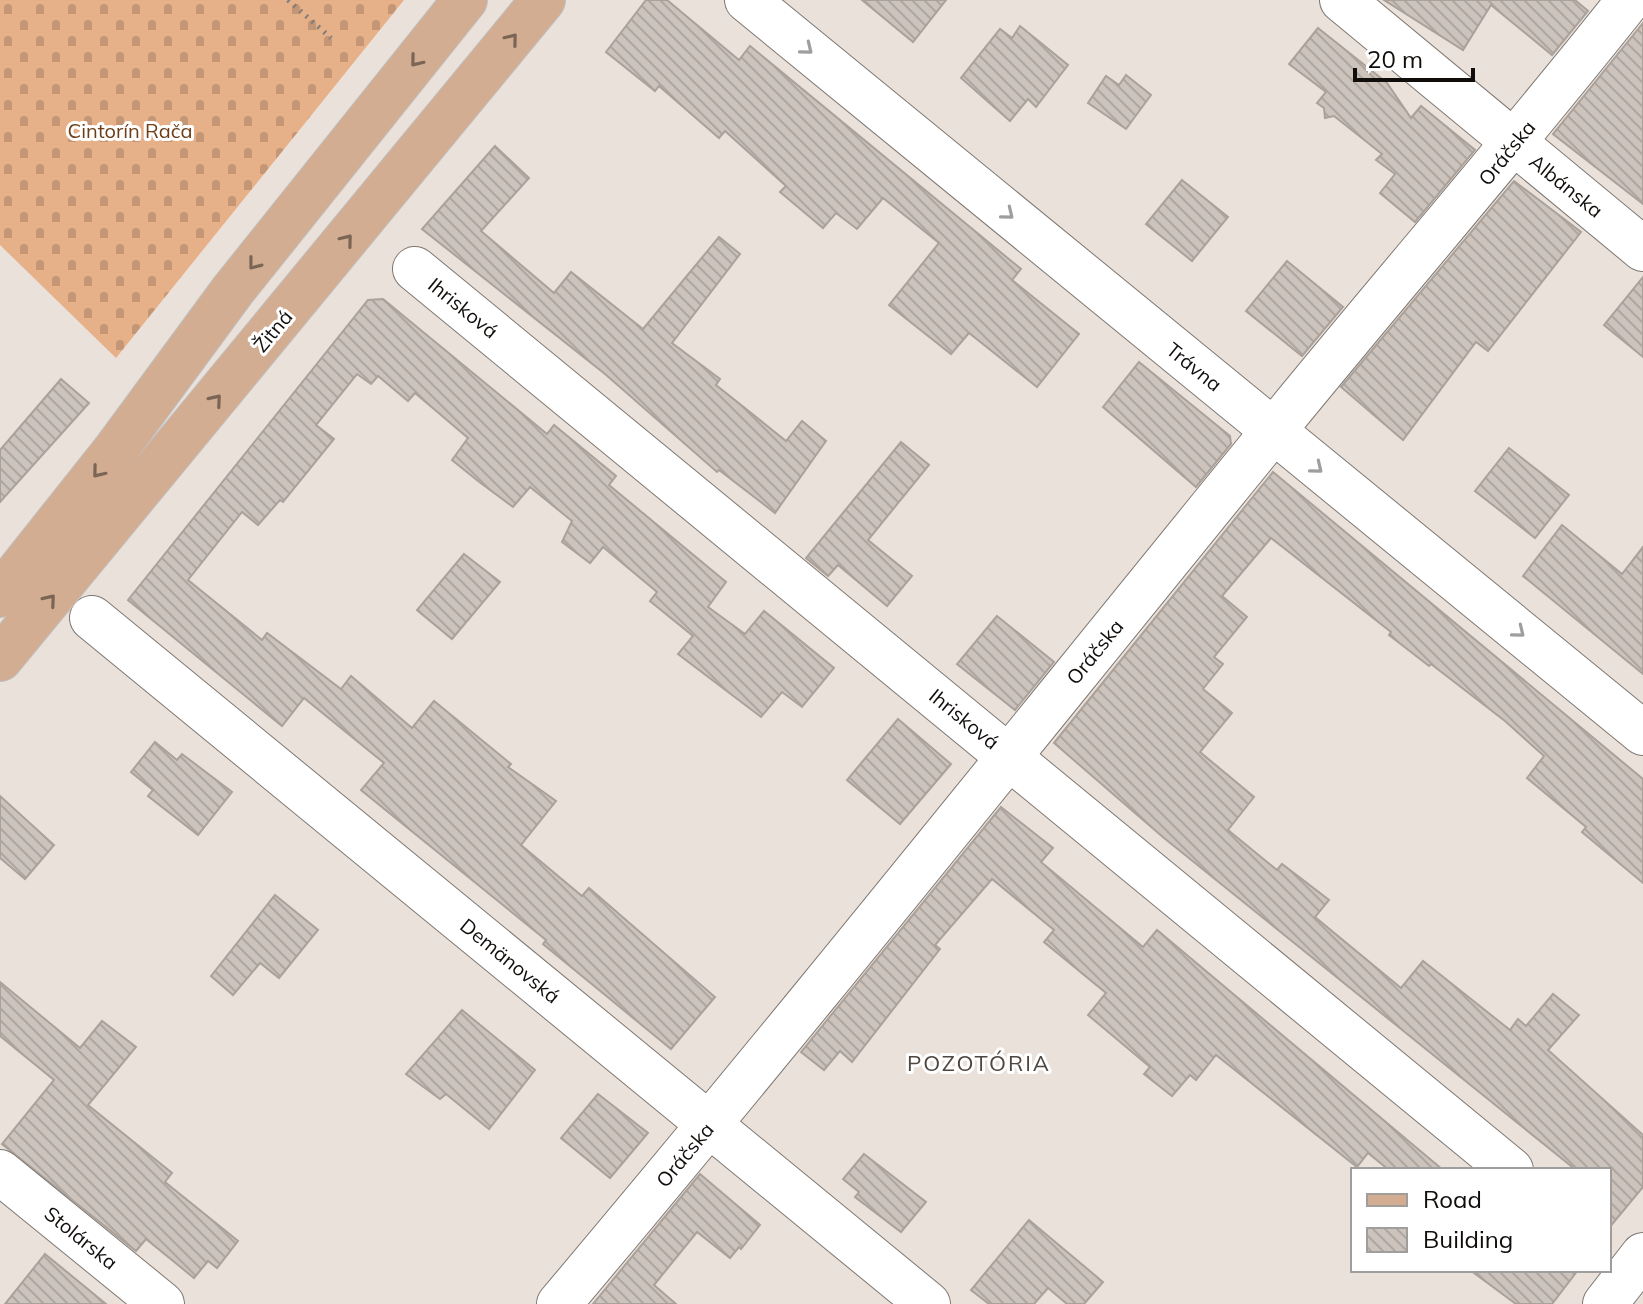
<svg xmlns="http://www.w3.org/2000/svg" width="1643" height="1304" font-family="Mulish,sans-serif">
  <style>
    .cemetery { fill: url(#cemetery-stones) }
    .building { fill: url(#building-back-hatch); stroke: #aaa19b; stroke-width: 2 }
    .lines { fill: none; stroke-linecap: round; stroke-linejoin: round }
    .minor-casing { stroke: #7f7771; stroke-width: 46 }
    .major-casing { stroke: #c1c0c0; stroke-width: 46 }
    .path { stroke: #837d79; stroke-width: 5; stroke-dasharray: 2 6; stroke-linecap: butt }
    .minor { stroke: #fff; stroke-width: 44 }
    .major { stroke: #d3ad91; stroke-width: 44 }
    .oneway { stroke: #7b6555 }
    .oneway2 { stroke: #9f9e9d }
    .labels { text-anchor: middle; stroke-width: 6; stroke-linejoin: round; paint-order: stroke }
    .park-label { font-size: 20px; fill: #6d3e17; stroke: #fff }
    .street-label { font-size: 20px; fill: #100d0b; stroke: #fff }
    .neighbourhood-label { font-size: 22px; letter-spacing: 2px; fill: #4d4641; stroke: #fff }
  </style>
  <defs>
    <pattern id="cemetery-stones" width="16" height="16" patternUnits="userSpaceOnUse" patternTransform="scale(2)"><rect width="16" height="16" fill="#e6b089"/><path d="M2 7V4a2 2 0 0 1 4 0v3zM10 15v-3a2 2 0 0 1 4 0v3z" fill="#c49675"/></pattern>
    <pattern id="building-back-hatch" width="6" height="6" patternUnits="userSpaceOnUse" patternTransform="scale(2)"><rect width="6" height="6" fill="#ccc3bc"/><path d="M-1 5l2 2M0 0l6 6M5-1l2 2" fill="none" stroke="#aea6a0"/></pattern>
  </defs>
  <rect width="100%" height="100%" fill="#eae1db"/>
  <path class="cemetery" d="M0 0H404L116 358 0 245Z"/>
  <g class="building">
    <path d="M646 0H667L739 60 750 46 1021 269 1012 280 1079 334 1037 387 969 333 951 354 889 305 939 243 883 198 857 229 836 213 823 228 780 192 786 186 725 131 719 138 659 86 655 91 606 52Z"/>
    <path d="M862 0H946L913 42Z"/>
    <path d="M1384 0H1575L1588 11 1552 55 1491 5 1463 50Z"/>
    <path d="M1643 23V204L1553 134Z"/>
    <path d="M1020 26 1068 65 1036 107 1028 99 1010 121 961 78 1000 29 1012 38Z"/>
    <path d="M1318 28 1387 83 1411 118 1421 106 1475 150 1415 222 1380 193 1395 174 1376 160 1382 154 1334 116 1325 118 1324 108 1317 103 1326 92 1289 64Z"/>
    <path d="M1126 75 1151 95 1126 129 1088 103 1106 76 1119 85Z"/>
    <path d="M495 146 529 178 481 231 554 293 571 272 643 329 719 237 740 254 672 343 720 379 716 385 786 441 802 421 826 441 775 513 719 470 717 472 605 374 422 229Z"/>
    <path d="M1182 180 1228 217 1192 261 1146 224Z"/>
    <path d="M1514 181 1581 232 1488 351 1476 342 1403 440 1341 387Z"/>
    <path d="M1287 261 1343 307 1302 356 1246 311Z"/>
    <path d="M1643 277V357L1604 325Z"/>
    <path d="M383 299 547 434 554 425 616 476 609 485 726 582 708 607 745 634 764 611 834 668 802 707 782 692 761 717 678 654 693 636 650 601 657 592 603 547 590 563 562 542 572 521 530 487 513 507 478 481 452 460 468 438 415 393 408 401 378 376 371 384 357 374 316 425 334 439 283 502 280 500 258 525 242 512 188 580 262 640 267 633 341 689 351 676 412 728 434 701 511 764 508 767 556 801 521 845 582 896 589 888 715 997 671 1049 543 944 546 940 361 790 384 763 304 698 282 726 128 600 368 300Z"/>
    <path d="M1139 362 1230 436 1231 444 1196 487 1103 407Z"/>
    <path d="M61 379 89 403 0 502V450Z"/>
    <path d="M901 442 929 465 868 540 912 576 887 606 838 565 828 576 806 558Z"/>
    <path d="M1509 448 1569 495 1535 538 1475 491Z"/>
    <path d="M1273 472 1643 779V883L1582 832 1586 827 1527 778 1544 756 1505 721 1431 664 1429 666 1389 635 1391 632 1271 538 1222 596 1247 617 1214 657 1223 664 1203 689 1232 713 1200 752 1254 797 1228 830 1277 870 1282 864 1329 900 1315 917 1401 988 1423 961 1510 1030 1518 1019 1526 1026 1553 994 1579 1015 1548 1050 1643 1135V1187L1609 1228V1170H1576L1164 838 1054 743Z"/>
    <path d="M1562 525 1622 574 1643 547V674L1523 576Z"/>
    <path d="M464 554 500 582 452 639 417 610Z"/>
    <path d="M997 616 1054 662 1015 710 957 664Z"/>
    <path d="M898 719 951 764 900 824 847 780Z"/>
    <path d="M155 742 177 760 182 754 232 792 198 835 148 796 153 790 131 772Z"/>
    <path d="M0 796 54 845 25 879 0 858Z"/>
    <path d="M1001 807 1053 848 1041 862 1143 947 1157 930 1443 1170H1389L1368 1153 1357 1167 1216 1055 1196 1080 1190 1075 1172 1096 1144 1074 1150 1067 1088 1015 1106 993 1044 942 1054 930 992 879 935 945 940 949 852 1062 840 1051 824 1070 801 1052Z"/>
    <path d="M275 895 318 930 279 978 260 963 233 995 211 976Z"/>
    <path d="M0 982 80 1048 102 1021 136 1047 88 1105 172 1173 165 1182 238 1241 217 1268 208 1261 194 1278 146 1239 136 1251 2 1144 54 1080 0 1036Z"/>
    <path d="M462 1010 535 1070 489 1129 446 1094 440 1099 406 1074Z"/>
    <path d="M598 1094 648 1133 610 1178 561 1138Z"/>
    <path d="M864 1154 926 1202 901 1232 855 1197 859 1192 843 1179Z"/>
    <path d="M700 1174 760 1225 741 1249 739 1247 730 1258 697 1232 654 1285 676 1304H593Z"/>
    <path d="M1029 1220 1103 1282 1084 1304H1067L1048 1288 1034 1304H989L971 1290Z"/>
    <path d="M45 1254 106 1304H5Z"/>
    <path d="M1470 1270H1578L1552 1304H1516Z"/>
  </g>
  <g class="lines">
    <g class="minor-casing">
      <g id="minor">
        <path d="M747 0 1643 733"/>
        <path d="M1342 0 1643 249"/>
        <path d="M415 269 1511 1170"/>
        <path d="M92 618 928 1304"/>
        <path d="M0 1172 162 1304"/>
        <path d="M559 1304C796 1023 1025 736 1257 451 1379 300 1508 153 1629 0"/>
        <path d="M1605 1304 1643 1255"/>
      </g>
    </g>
    <g class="major-casing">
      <g id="major">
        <path d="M0 595 116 449 233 290 465 0"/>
        <path d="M0 659 543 0"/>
      </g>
    </g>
    <path class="path" d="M288 0 331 38"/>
    <use href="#minor" class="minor"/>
    <use href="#major" class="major"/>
  </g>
  <defs><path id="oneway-chevron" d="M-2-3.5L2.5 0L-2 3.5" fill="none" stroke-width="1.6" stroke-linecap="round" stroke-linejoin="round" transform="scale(2)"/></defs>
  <g class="oneway">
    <use href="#oneway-chevron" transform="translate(512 39) rotate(-51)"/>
    <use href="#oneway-chevron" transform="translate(416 61) rotate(129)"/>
    <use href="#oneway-chevron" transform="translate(347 240) rotate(-51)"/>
    <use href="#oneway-chevron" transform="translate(254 264) rotate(128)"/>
    <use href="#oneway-chevron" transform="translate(216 400) rotate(-50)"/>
    <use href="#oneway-chevron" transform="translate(98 472) rotate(129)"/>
    <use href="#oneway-chevron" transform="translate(50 600) rotate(-50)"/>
  </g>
  <g class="oneway2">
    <use href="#oneway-chevron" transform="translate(807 49) rotate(39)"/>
    <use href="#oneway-chevron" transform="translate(1008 214) rotate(39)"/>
    <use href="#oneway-chevron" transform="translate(1317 468) rotate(39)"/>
    <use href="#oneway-chevron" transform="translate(1519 632) rotate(39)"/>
  </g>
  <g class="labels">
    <g class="park-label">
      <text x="130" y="138">Cintorín Rača</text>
    </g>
    <g class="street-label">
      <text transform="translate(1507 153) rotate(-51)" y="7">Oráčska</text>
      <text transform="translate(1566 186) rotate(39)" y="7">Albánska</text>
      <text transform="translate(463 308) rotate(39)" y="7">Ihrisková</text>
      <text transform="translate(273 331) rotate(-50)" y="7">Žitná</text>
      <text transform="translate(1194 367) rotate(39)" y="7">Trávna</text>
      <text transform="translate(1095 652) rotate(-51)" y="7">Oráčska</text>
      <text transform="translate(964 719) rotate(39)" y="7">Ihrisková</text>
      <text transform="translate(510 961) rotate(39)" y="7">Demänovská</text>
      <text transform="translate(685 1155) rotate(-50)" y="7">Oráčska</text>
      <text transform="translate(81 1238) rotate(39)" y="7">Stolárska</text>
    </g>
    <g class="neighbourhood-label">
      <text x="979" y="1071">POZOTÓRIA</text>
    </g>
  </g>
  <rect x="1351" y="1168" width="260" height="104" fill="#ffffff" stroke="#9f9e9d" stroke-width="2"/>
  <rect x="1367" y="1194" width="40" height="12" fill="#d3ad91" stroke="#9f9e9d" stroke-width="2"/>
  <text x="1423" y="1208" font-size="24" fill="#100d0b">Road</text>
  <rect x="1367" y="1228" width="40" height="24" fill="url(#building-back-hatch)" stroke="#9f9e9d" stroke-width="2"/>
  <text x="1423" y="1248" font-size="24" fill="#100d0b">Building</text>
  <path d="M1355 68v12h118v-12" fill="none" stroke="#100d0b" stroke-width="4"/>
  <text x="1367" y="68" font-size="24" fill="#100d0b" stroke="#ffffff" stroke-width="6" paint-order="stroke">20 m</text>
</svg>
